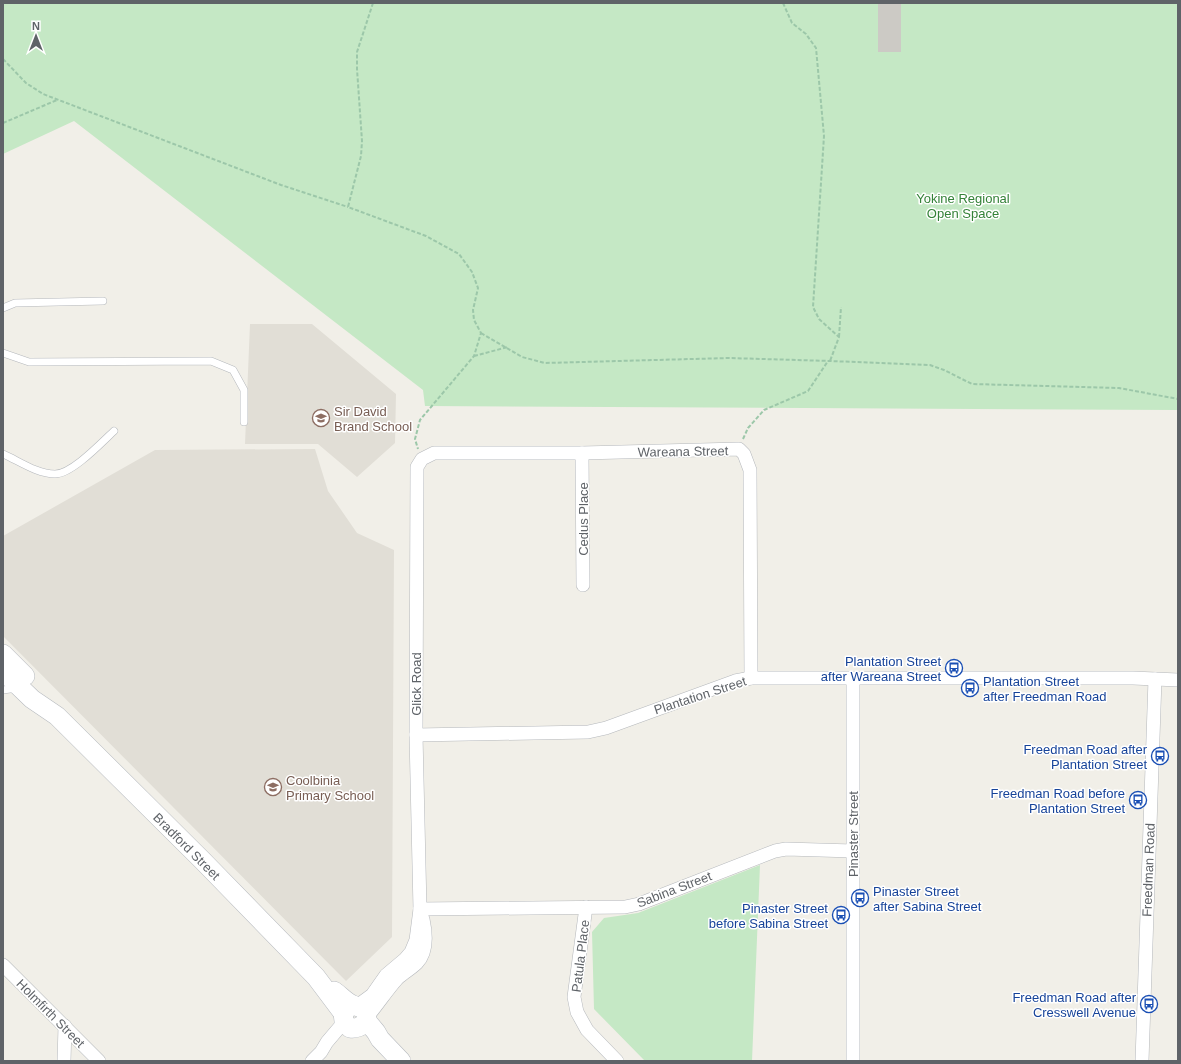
<svg xmlns="http://www.w3.org/2000/svg" width="1181" height="1064" font-family="Helvetica,sans-serif">
  <style>
    .education { fill: #e1ded6 }
    .green { fill: #c5e8c5 }
    .building { fill: #cccac5 }
    .lines { fill: none; stroke-linecap: round; stroke-linejoin: round }
    .lane-casing { stroke: #b5b8bc; stroke-width: 8 }
    .street-casing { stroke: #b5b8bc; stroke-width: 14 }
    .secondary-casing { stroke: #b6babf; stroke-width: 20 }
    .path { stroke: #9cc7a9; stroke-width: 2; stroke-dasharray: 4 2; stroke-linecap: butt }
    .lane { stroke: #fff; stroke-width: 7 }
    .street { stroke: #fff; stroke-width: 13 }
    .secondary { stroke: #fff; stroke-width: 19 }
    .labels { text-anchor: middle; stroke-width: 3; stroke-linejoin: round; paint-order: stroke }
    .park-label { font-size: 13px; fill: #348238; stroke: #fff }
    .education-label { font-size: 13px; fill: #785e54; stroke: #fff; text-anchor: start }
    .street-label { font-size: 13px; fill: #5f6368; stroke: #fff }
    .transit-label { font-size: 13px; fill: #164399; stroke: #fff; text-anchor: end }
  </style>
  <rect width="100%" height="100%" fill="#f1efe8"/>
  <g class="education">
    <path d="M250 324H312L396 394 395 443 357 477 318 444H245Z"/>
    <path d="M315 449 328 491 357 533 394 550 392 937 346 981 3 636V536L155 450Z"/>
  </g>
  <g class="green">
    <path d="M3 3H1178V410L425 406 423 390 74 121 3 154Z"/>
    <path d="M760 865 752 1061H645L594 1009 592 932 604 918 638 913Z"/>
  </g>
  <rect class="building" x="878" y="3" width="23" height="49"/>
  <g class="lines">
    <g class="lane-casing">
      <g id="lane">
        <path d="M3 308 15 303 103 301"/>
        <path d="M3 353 29 362 211 361 233 370 244 390V422"/>
        <path d="M3 454C19 461 37 474 55 474 72 474 101 443 114 431"/>
        <path d="M3 690 17 688"/>
      </g>
    </g>
    <g class="street-casing">
      <g id="street">
        <path d="M582 453 583 585"/>
        <path d="M853 679V1061"/>
        <path d="M416 735 588 732 606 728 735 681 751 678H1133L1178 680"/>
        <path d="M586 907 574 997 577 1012 587 1030 617 1061"/>
        <path d="M420 909 625 907 639 904 775 851 786 849 853 851"/>
        <path d="M3 965 99 1061"/>
        <path d="M357 1006 372 995 386 975 405 959 411 952 416 940 420 909 416 735 417 467 422 459 434 453H582L739 449 744 454 750 470 751 678"/>
        <path d="M366 1018C377 1006 386 991 397 979 403 973 411 969 417 963 428 952 426 933 423 919"/>
        <path d="M64 1061 65 1026"/>
        <path d="M312 1061 321 1052 327 1042 344 1022"/>
        <path d="M1142 1061 1155 679"/>
      </g>
    </g>
    <g class="secondary-casing">
      <g id="secondary">
        <path d="M3 654 25 676"/>
        <path d="M3 671 32 699 57 716 203 861 316 977 343 1013"/>
        <path d="M334 991C340 995 345 1001 351 1004 356 1007 361 1006 365 1011 371 1022 360 1029 350 1028 341 1022 341 1010 352 1006"/>
        <path d="M366 1020 376 1032 380 1039 401 1061"/>
      </g>
    </g>
    <g class="path">
      <path d="M373 3 357 52V69L362 141 361 156 348 207 426 236 459 254 472 272 478 288 473 310 474 320 481 333 474 356 420 420 415 439 418 449"/>
      <path d="M783 3 792 23 806 34 816 48 824 136 813 307 819 319 839 337 830 361"/>
      <path d="M3 59 26 83 43 94 281 185 348 207"/>
      <path d="M3 123 57 100"/>
      <path d="M481 333 522 357 545 363 729 358 830 361 930 365 944 370 972 384 1119 388 1178 399"/>
      <path d="M839 337 841 307"/>
      <path d="M474 356 508 347"/>
      <path d="M743 439 748 428 764 410 808 391 828 361"/>
    </g>
    <use href="#lane" class="lane"/>
    <use href="#street" class="street"/>
    <use href="#secondary" class="secondary"/>
  </g>
  <defs>
    <g id="school-ring" transform="scale(0.9)"><circle r="9.5" fill="#fff" stroke="#8d6e63" stroke-width="1.5"/><path d="M0-5L7-2L0 1L-7-2ZM-4 1L0 2.5L4 1V4Q0 6-4 4Z" fill="#8d6e63"/></g>
    <g id="bus-ring" transform="scale(0.9)"><circle r="9.5" fill="#fff" stroke="#1a4fb4" stroke-width="1.5"/><path d="M-5-6H5V4H4V6H2V4H-2V6H-4V4H-5ZM-3.5-4V0h7V-4ZM-3.5 1.2v1.5H-2V1.2ZM2 1.2v1.5H3.5V1.2Z" fill="#1a4fb4"/></g>
  </defs>
  <g fill-rule="evenodd">
    <use href="#school-ring" x="321" y="418"/>
    <use href="#bus-ring" x="954" y="668"/>
    <use href="#bus-ring" x="970" y="688"/>
    <use href="#bus-ring" x="1160" y="756"/>
    <use href="#school-ring" x="273" y="787"/>
    <use href="#bus-ring" x="1138" y="800"/>
    <use href="#bus-ring" x="860" y="898"/>
    <use href="#bus-ring" x="841" y="915"/>
    <use href="#bus-ring" x="1149" y="1004"/>
  </g>
  <g class="labels">
    <g class="park-label">
      <text x="963" y="203">Yokine Regional<tspan x="963" dy="15">Open Space</tspan></text>
    </g>
    <g class="education-label">
      <text x="334" y="416">Sir David<tspan x="334" dy="15">Brand School</tspan></text>
      <text x="286" y="785">Coolbinia<tspan x="286" dy="15">Primary School</tspan></text>
    </g>
    <g class="street-label">
      <text transform="translate(683 451) rotate(-1)" y="5">Wareana Street</text>
      <text transform="translate(583 519) rotate(-90)" y="5">Cedus Place</text>
      <text transform="translate(416 684) rotate(-90)" y="5">Glick Road</text>
      <text transform="translate(700 695) rotate(-18)" y="5">Plantation Street</text>
      <text transform="translate(853 834) rotate(-90)" y="5">Pinaster Street</text>
      <text transform="translate(187 846) rotate(45)" y="5">Bradford Street</text>
      <text transform="translate(1148 870) rotate(-88)" y="5">Freedman Road</text>
      <text transform="translate(674 889) rotate(-21)" y="5">Sabina Street</text>
      <text transform="translate(580 956) rotate(-83)" y="5">Patula Place</text>
      <text transform="translate(51 1013) rotate(45)" y="5">Holmfirth Street</text>
    </g>
    <g class="transit-label">
      <text x="941" y="666">Plantation Street<tspan x="941" dy="15">after Wareana Street</tspan></text>
      <text x="983" y="686" text-anchor="start">Plantation Street<tspan x="983" dy="15">after Freedman Road</tspan></text>
      <text x="1147" y="754">Freedman Road after<tspan x="1147" dy="15">Plantation Street</tspan></text>
      <text x="1125" y="798">Freedman Road before<tspan x="1125" dy="15">Plantation Street</tspan></text>
      <text x="873" y="896" text-anchor="start">Pinaster Street<tspan x="873" dy="15">after Sabina Street</tspan></text>
      <text x="828" y="913">Pinaster Street<tspan x="828" dy="15">before Sabina Street</tspan></text>
      <text x="1136" y="1002">Freedman Road after<tspan x="1136" dy="15">Cresswell Avenue</tspan></text>
    </g>
  </g>
  <rect width="1181" height="1064" fill="none" stroke="#5f6368" stroke-width="8"/>
  <g transform="translate(36 36)" stroke="#ffffff" stroke-width="3" paint-order="stroke">
  <path d="M0-3L7 15L0 10L-7 15Z" fill="#5f6368"/>
  <text y="-6" font-size="11" font-weight="bold" text-anchor="middle" fill="#5f6368">N</text>
  </g>
</svg>
